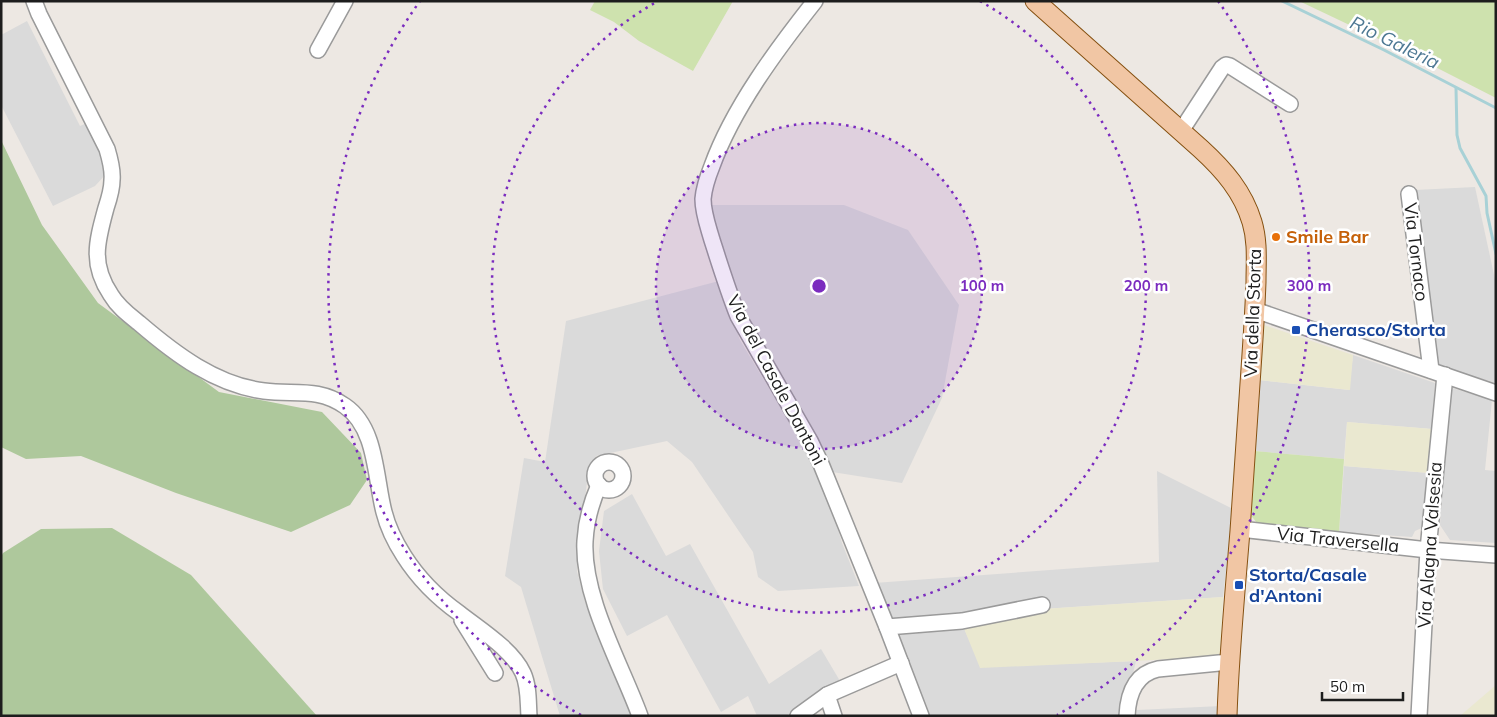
<svg xmlns="http://www.w3.org/2000/svg" width="1497" height="717" font-family="Mulish,sans-serif">
  <style>
    .residential { fill: #dadada }
    .farmland { fill: #eae8d0 }
    .grass { fill: #cee2ae }
    .forest { fill: #aec89c }
    .lines { fill: none; stroke-linecap: round; stroke-linejoin: round }
    .stream { stroke: #a8d1d6; stroke-width: 3 }
    .minor-casing { stroke: #9a9a9a; stroke-width: 18 }
    .major-casing { stroke: #855010; stroke-width: 21 }
    .minor { stroke: #fff; stroke-width: 15 }
    .major { stroke: #f1c6a4; stroke-width: 19 }
    .ring { fill: none; stroke: #7b2cbf; stroke-width: 2.5; stroke-dasharray: 2.5 5 }
    .food-dot { fill: #e8710a; stroke: #fff; stroke-width: 2 }
    .transit-dot { fill: #1a4fb4; stroke: #fff; stroke-width: 2 }
    .labels { text-anchor: middle; stroke-width: 5; stroke-linejoin: round; paint-order: stroke }
    .food-label { font-size: 18px; font-weight: bold; fill: #c56008; stroke: #fff; text-anchor: start }
    .street-label { font-size: 18px; fill: #1d1d1d; stroke: #fff }
    .transit-label { font-size: 18px; font-weight: bold; fill: #164399; stroke: #fff; text-anchor: start }
    .water-label { font-size: 19px; font-style: italic; fill: #4d7893; stroke: #fff }
    .centre { fill: #7b2cbf; stroke: #fff; stroke-width: 2.5 }
    .ring-label { font-size: 15px; text-anchor: middle; font-weight: bold; fill: #7b2cbf; stroke: #fff; stroke-width: 5; stroke-linejoin: round; paint-order: stroke }
  </style>
  <rect width="100%" height="100%" fill="#ede8e3"/>
  <g class="residential">
    <path d="M27 21 80 126 87 123 101 153 106 174 95 186 53 206 1 105V35Z"/>
    <path d="M1475 187 1496 284V383L1437 366 1415 190Z"/>
    <path d="M711 205H844L908 230 959 305 942 398 902 483 832 472 741 312 729 278Z"/>
    <path d="M719 281 740 340 823 478 842 543 859 586 778 591 758 577 753 552 692 462 667 441 596 456 588 473 577 571 585 602 617 674 632 716H560L521 587 505 576 524 458 545 462 566 321Z"/>
    <path d="M1353 355 1435 383 1432 429 1347 422 1344 459 1254 451 1259 380 1349 390Z"/>
    <path d="M1449 387 1492 400 1485 470 1496 471V543L1450 540 1440 525Z"/>
    <path d="M1344 466 1429 473 1426 526 1415 531 1412 537 1339 532Z"/>
    <path d="M1157 471 1233 509 1223 597 1043 609 892 622 874 583 1159 562Z"/>
    <path d="M632 494 666 556 690 544 769 684 821 649 840 681 818 694 786 716H757L748 696 721 712 667 615 627 636 603 589 599 551 604 511Z"/>
    <path d="M963 626 981 667 1136 661 1123 716H928L895 632Z"/>
    <path d="M1221 706 1220 716H1136L1137 710Z"/>
  </g>
  <g class="farmland">
    <path d="M1264 325 1353 355 1350 390 1259 380Z"/>
    <path d="M1347 422 1432 429 1429 473 1344 466Z"/>
    <path d="M1223 597 1220 656 1136 661 980 668 963 626 1043 609Z"/>
    <path d="M1496 685V716H1460Z"/>
  </g>
  <g class="grass">
    <path d="M595 1H733L693 71 639 41 614 22 590 10Z"/>
    <path d="M1299 1H1496V98L1400 49Z"/>
    <path d="M1254 451 1344 459 1339 532 1262 525 1257 523 1249 513Z"/>
  </g>
  <g class="forest">
    <path d="M1 140 42 225 98 303 219 392 322 412 361 453 367 480 350 505 291 532 176 493 81 456 26 459 1 447Z"/>
    <path d="M112 528 191 575 317 716H1V557L3 553 41 529Z"/>
  </g>
  <g class="lines">
    <g class="stream">
      <path d="M1282 1 1384 50 1496 108"/>
      <path d="M1456 88 1457 135 1460 148 1486 196 1487 213 1496 254"/>
    </g>
    <g class="minor-casing">
      <g id="minor">
        <path d="M34 1 39 14 107 149C110 159 113 170 112 180 112 190 109 199 106 208 97 241 90 264 111 295 118 307 129 315 139 323 175 354 216 385 264 391 294 395 318 387 345 406 377 428 375 478 384 512 388 528 395 542 404 556 418 578 438 598 459 613 479 629 512 649 523 673 529 686 528 702 529 716"/>
        <path d="M815 1C777 49 733 108 712 166 708 176 704 187 703 199 703 213 708 226 712 240 720 265 728 291 738 316L810 441 821 464 887 627 921 716"/>
        <path d="M318 50 345 1"/>
        <path d="M1181 131 1222 68 1226 65 1230 66 1290 104"/>
        <path d="M1409 194 1431 370"/>
        <path d="M1255 310 1496 393"/>
        <circle cx="609" cy="476" r="14"/>
        <path d="M599 485C591 503 586 522 585 541 582 597 621 664 640 716"/>
        <path d="M1240 529 1428 550 1496 555"/>
        <path d="M462 620 495 673"/>
        <path d="M887 627 962 621 1042 605"/>
        <path d="M827 695 834 716"/>
        <path d="M798 716 827 695 901 663"/>
        <path d="M1127 716C1128 694 1135 674 1158 669L1229 662"/>
        <path d="M1419 716 1428 550 1445 375"/>
      </g>
    </g>
    <g class="major-casing">
      <path id="major" d="M1035 1 1201 149C1224 170 1243 192 1252 222 1258 242 1256 262 1256 282 1255 311 1253 340 1251 369 1247 423 1244 477 1240 531 1235 593 1229 654 1227 716"/>
    </g>
    <use href="#minor" class="minor"/>
    <use href="#major" class="major"/>
  </g>
  <circle cx="819" cy="286" r="163" fill="#7b2cbf" fill-opacity=".12"/>
  <g class="ring">
    <circle cx="819" cy="286" r="163"/>
    <path d="M980 1A327 327 0 1 1 658 1"/>
    <path d="M581 715A490 490 0 0 1 420 1M1218 1A490 490 0 0 1 1057 715"/>
  </g>
  <circle class="food-dot" cx="1276" cy="237" r="5"/>
  <g class="transit-dot">
    <rect x="1291" y="325" width="10" height="10" rx="2.5"/>
    <rect x="1234" y="580" width="10" height="10" rx="2.5"/>
  </g>
  <g class="labels">
    <g class="food-label">
      <text x="1286" y="243">Smile Bar</text>
    </g>
    <g class="street-label">
      <text transform="translate(1416 252) rotate(83)" y="6">Via Tornaco</text>
      <text transform="translate(1253 313) rotate(-88)" y="6">Via della Storta</text>
      <text transform="translate(776 380) rotate(62)" y="6">Via del Casale Dantoni</text>
      <text transform="translate(1338 540) rotate(6)" y="6">Via Traversella</text>
      <text transform="translate(1430 545) rotate(-86)" y="6">Via Alagna Valsesia</text>
    </g>
    <g class="transit-label">
      <text x="1306" y="336">Cherasco/Storta</text>
      <text x="1249" y="581">Storta/Casale<tspan x="1249" dy="21">d'Antoni</tspan></text>
    </g>
    <g class="water-label">
      <text transform="translate(1395 42) rotate(26)" y="7">Rio Galeria</text>
    </g>
  </g>
  <circle cx="819" cy="286" r="8" class="centre"/>
  <g class="ring-label">
    <text x="982" y="291">100 m</text>
    <text x="1146" y="291">200 m</text>
    <text x="1309" y="291">300 m</text>
  </g>
  <rect width="1497" height="717" fill="none" stroke="#1d1d1d" stroke-width="5"/>
  <path d="M1322 692v8h81v-8" fill="none" stroke="#1d1d1d" stroke-width="2.5"/>
  <text x="1330" y="692" font-size="15" fill="#1d1d1d" stroke="#ffffff" stroke-width="4" paint-order="stroke">50 m</text>
</svg>
